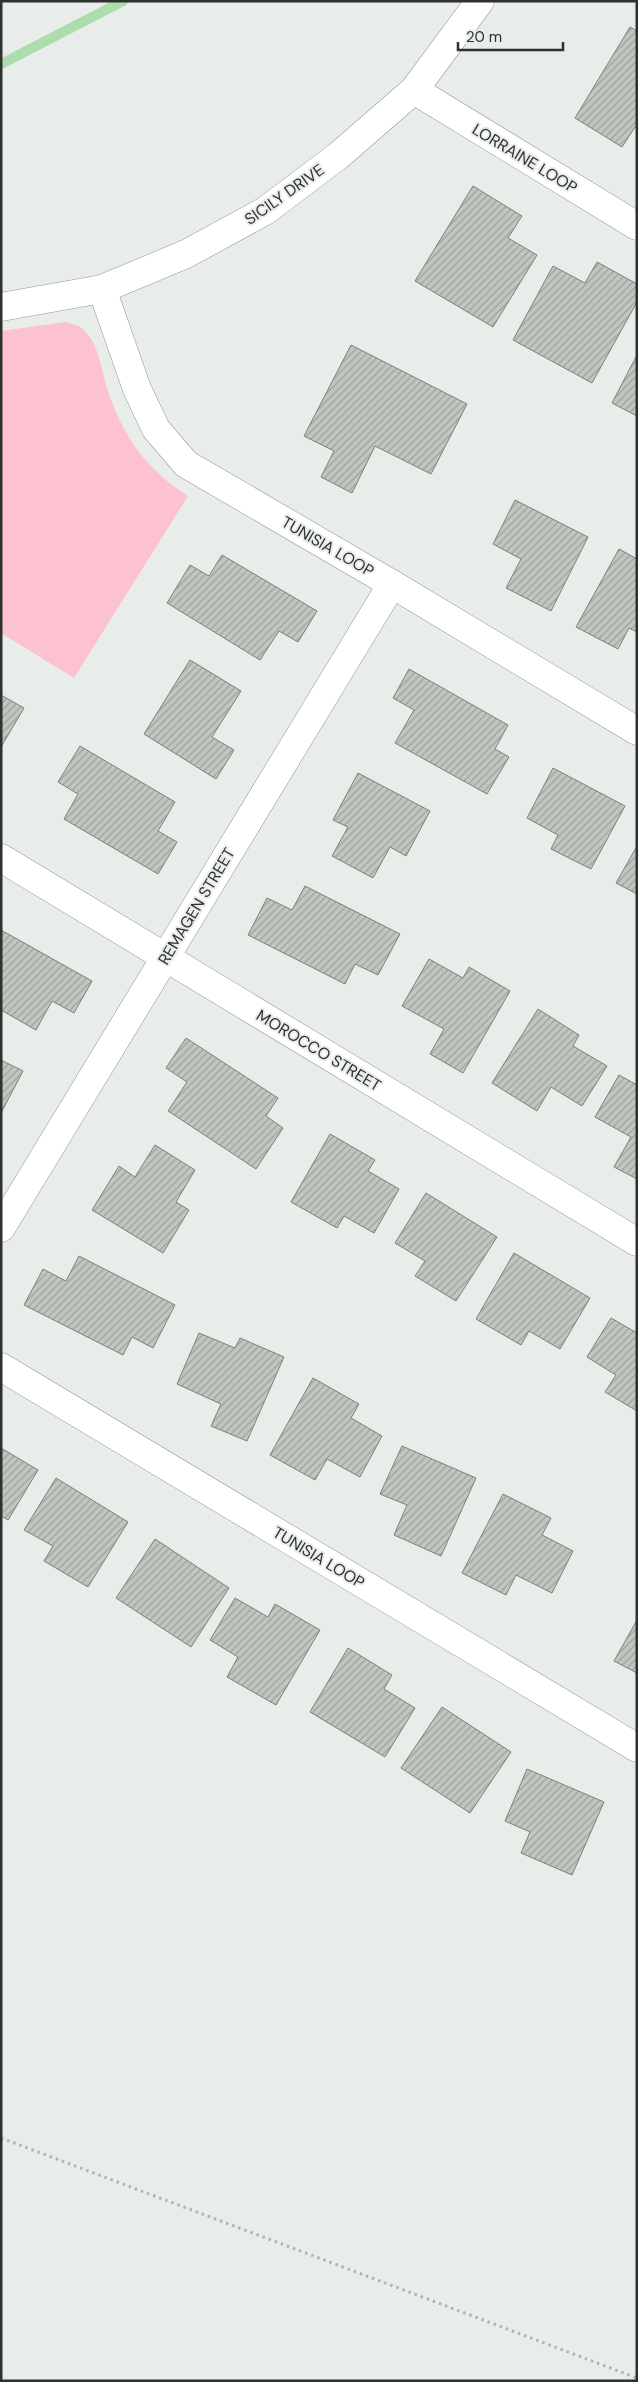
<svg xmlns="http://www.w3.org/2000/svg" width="638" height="2382" font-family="'DM Sans',sans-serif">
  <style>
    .green { fill: #fcc2d1 }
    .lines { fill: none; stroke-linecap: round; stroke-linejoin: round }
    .stream { stroke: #adddac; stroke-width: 10 }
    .building { fill: url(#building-hatch); stroke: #7c807b }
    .minor-casing { stroke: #949994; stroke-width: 29 }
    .path { stroke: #b0b3b0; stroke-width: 3; stroke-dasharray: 2.5 4; stroke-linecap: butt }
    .minor { stroke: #fff; stroke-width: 28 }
    .labels { text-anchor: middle; stroke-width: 4; stroke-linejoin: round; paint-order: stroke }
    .street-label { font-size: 16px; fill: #2f312f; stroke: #e9ede9 }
  </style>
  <defs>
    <pattern id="building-hatch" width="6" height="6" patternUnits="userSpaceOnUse" patternTransform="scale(1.25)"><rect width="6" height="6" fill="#c1c6c1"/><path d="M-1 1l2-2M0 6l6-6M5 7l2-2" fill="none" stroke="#9da19d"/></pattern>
  </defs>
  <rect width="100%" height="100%" fill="#e9ede9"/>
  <path class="green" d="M65 322C71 324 79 325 83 329 98 343 101 366 106 385 110 399 117 414 123 427 138 456 161 479 188 496L74 678 1 633V331Z"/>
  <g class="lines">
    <path class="stream" d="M1 64 123 1"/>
  </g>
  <g class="building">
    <path d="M630 27 637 31V128L635 127 622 147 575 118Z"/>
    <path d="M473 186 522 216 508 238 537 255 493 327 415 281Z"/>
    <path d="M597 262 637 284V302L592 383 513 340 553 266 585 283Z"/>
    <path d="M351 345 467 404 431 474 375 446 352 493 321 477 334 451 304 436Z"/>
    <path d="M637 355V416L612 403Z"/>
    <path d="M515 500 588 537 551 611 506 588 521 559 493 544Z"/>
    <path d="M619 549 637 559V632L629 628 618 649 576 627Z"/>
    <path d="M222 555 317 611 298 642 279 631 260 660 167 603 190 565 209 576Z"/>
    <path d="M190 660 241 691 212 737 234 750 216 779 144 734Z"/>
    <path d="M409 669 508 725 495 749 509 757 487 794 395 743 414 710 393 698Z"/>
    <path d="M1 695 24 708 1 747Z"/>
    <path d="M80 746 175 802 158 831 177 842 158 874 64 819 78 794 58 782Z"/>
    <path d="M553 768 625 806 591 869 551 849 558 835 527 818Z"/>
    <path d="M358 773 430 811 406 856 390 847 373 878 332 856 348 827 333 820Z"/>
    <path d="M637 846V894L616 883Z"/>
    <path d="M305 886 400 934 378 975 355 964 345 984 248 935 267 898 292 910Z"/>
    <path d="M1 930 92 981 74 1013 52 1001 36 1030 1 1010Z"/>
    <path d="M429 959 463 978 469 967 510 991 463 1073 430 1054 444 1029 402 1006Z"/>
    <path d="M538 1009 579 1035 573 1046 607 1066 582 1106 551 1087 537 1111 492 1083Z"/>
    <path d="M186 1038 278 1098 266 1116 283 1128 256 1169 168 1111 187 1082 166 1068Z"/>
    <path d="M1 1060 23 1071 1 1113Z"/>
    <path d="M619 1075 637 1085V1179L614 1167 631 1137 595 1117Z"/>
    <path d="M330 1134 375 1160 368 1171 399 1189 374 1233 344 1216 337 1228 291 1202Z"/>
    <path d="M155 1145 195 1170 176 1202 189 1210 163 1253 92 1210 119 1166 135 1177Z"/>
    <path d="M426 1193 497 1237 456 1301 415 1276 425 1261 395 1243Z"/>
    <path d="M514 1253 590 1298 560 1349 529 1331 521 1345 476 1319Z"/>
    <path d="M79 1256 175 1305 153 1348 132 1337 123 1355 24 1305 43 1269 66 1281Z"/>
    <path d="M611 1318 637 1333V1411L605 1392 616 1375 587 1357Z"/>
    <path d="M199 1333 235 1348 240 1338 284 1357 247 1441 211 1426 221 1404 177 1384Z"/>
    <path d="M313 1378 359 1404 351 1418 382 1436 360 1477 327 1459 315 1480 270 1455Z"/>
    <path d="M402 1446 476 1478 441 1556 394 1535 407 1505 380 1494Z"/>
    <path d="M1 1448 38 1470 8 1520 1 1516Z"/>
    <path d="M56 1478 128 1522 88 1587 44 1561 53 1546 24 1530Z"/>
    <path d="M503 1494 551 1518 542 1535 573 1551 552 1593 516 1575 506 1595 462 1573Z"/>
    <path d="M155 1539 229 1588 191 1647 116 1598Z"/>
    <path d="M235 1598 268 1617 275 1604 320 1630 276 1705 227 1677 238 1657 210 1640Z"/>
    <path d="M637 1620V1673L614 1661Z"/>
    <path d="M348 1648 392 1675 384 1689 415 1708 385 1757 310 1712Z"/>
    <path d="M442 1707 511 1752 470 1813 401 1768Z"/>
    <path d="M527 1769 604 1802 572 1875 521 1853 530 1832 505 1821Z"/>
  </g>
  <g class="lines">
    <g class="minor-casing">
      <g id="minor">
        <path d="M414 90 637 226"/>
        <path d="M102 289 137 389 156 429 186 464 392 584 637 731"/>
        <path d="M1 307 102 289 186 254 265 211 338 156 414 90 480 1"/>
        <path d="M1 858 637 1242"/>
        <path d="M1 1228 392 584"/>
        <path d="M1 1367 637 1748"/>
      </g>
    </g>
    <path class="path" d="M1 2138 637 2378"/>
    <use href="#minor" class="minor"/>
  </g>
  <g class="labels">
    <g class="street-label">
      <text transform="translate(525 158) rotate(31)" y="6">LORRAINE LOOP</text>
      <text transform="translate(284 194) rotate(-35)" y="6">SICILY DRIVE</text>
      <text transform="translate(328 546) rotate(30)" y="6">TUNISIA LOOP</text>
      <text transform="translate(196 906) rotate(-59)" y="6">REMAGEN STREET</text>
      <text transform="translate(319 1050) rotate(31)" y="6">MOROCCO STREET</text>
      <text transform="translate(319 1557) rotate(31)" y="6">TUNISIA LOOP</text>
    </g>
  </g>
  <rect width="638" height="2382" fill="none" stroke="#2f312f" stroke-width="5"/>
  <path d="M458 42v8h105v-8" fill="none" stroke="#2f312f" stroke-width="2.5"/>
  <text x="466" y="42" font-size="15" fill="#2f312f" stroke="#e9ede9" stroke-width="4" paint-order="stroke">20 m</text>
</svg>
